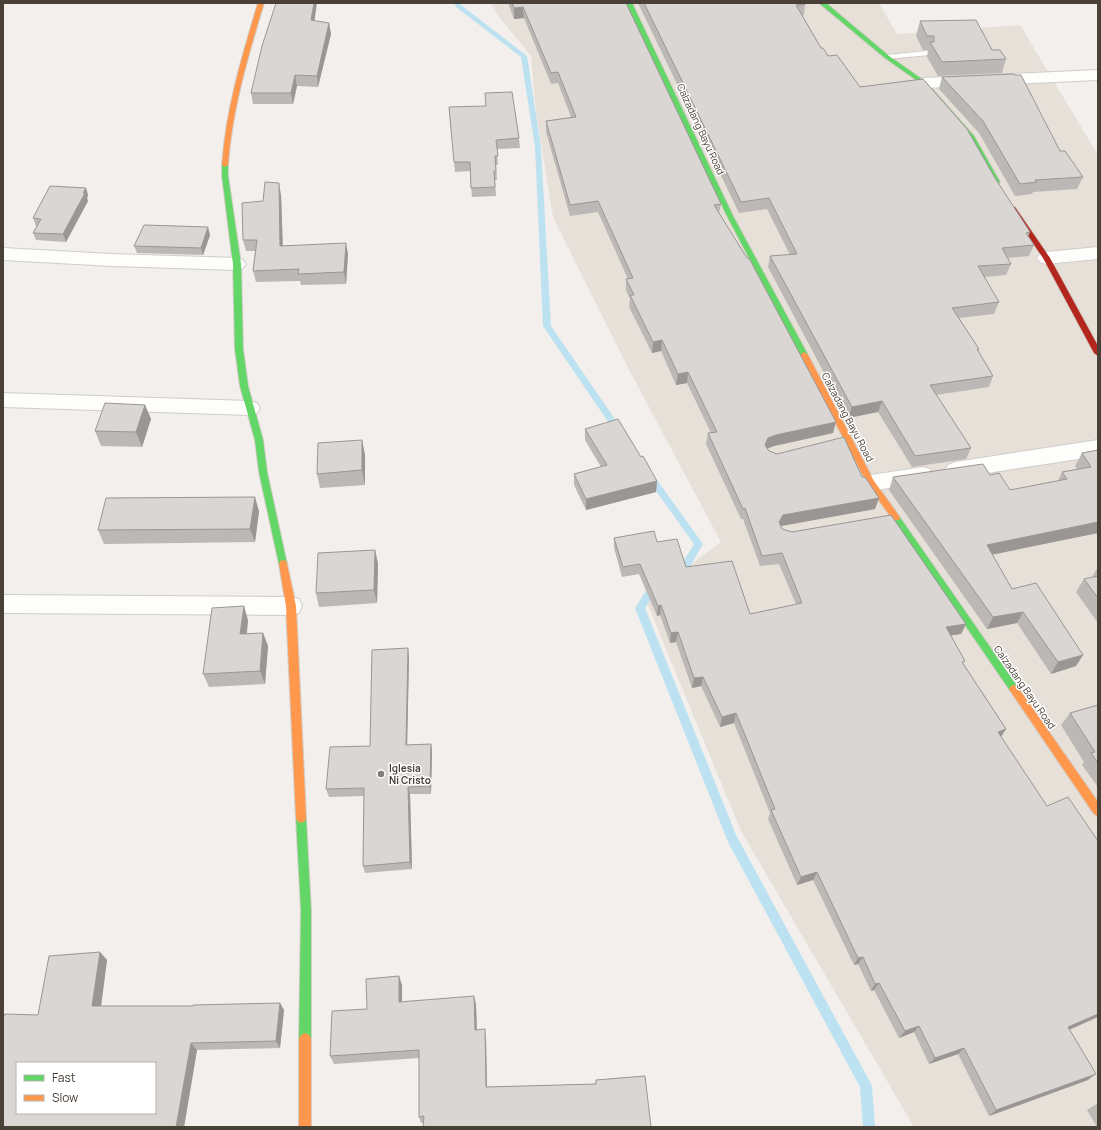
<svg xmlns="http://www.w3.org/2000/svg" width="1101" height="1130" font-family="Manrope,sans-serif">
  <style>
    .residential { fill: #e6e0d9 }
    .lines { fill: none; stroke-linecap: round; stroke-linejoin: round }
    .stream { fill: #bce2f1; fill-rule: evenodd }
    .lane-casing { stroke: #d0cdc9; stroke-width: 2 }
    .street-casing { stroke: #d0cdc9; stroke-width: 2 }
    .fast-casing { stroke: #d3cdc4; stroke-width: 2 }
    .slow-casing { stroke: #d3cdc4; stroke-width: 2 }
    .jam-casing { stroke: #d3cdc4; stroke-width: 2 }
    .lane { fill: #fdfdfc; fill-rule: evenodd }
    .street { fill: #fdfdfc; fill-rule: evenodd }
    .fast { fill: #63d668; fill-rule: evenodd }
    .slow { fill: #ff974d; fill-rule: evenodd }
    .jam { fill: #b3261e; fill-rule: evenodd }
    .wall { fill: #bbb8b5 }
    .shaded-wall { fill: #999694 }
    .building { fill: #dad6d3; stroke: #999694; fill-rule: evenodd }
    .poi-dot { fill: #847d76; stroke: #fff; stroke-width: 1.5 }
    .labels { text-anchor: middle; stroke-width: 3; stroke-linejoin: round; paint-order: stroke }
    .street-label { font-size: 10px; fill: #494037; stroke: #fff }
    .poi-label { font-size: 10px; font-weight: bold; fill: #494037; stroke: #fff; text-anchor: start }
  </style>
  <rect width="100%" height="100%" fill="#f2efec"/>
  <path class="residential" d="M491 3H879L897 34 1020 25 1098 155V1127H914L741 831 647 603 648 596 721 542 627 366 553 217 536 112 531 56 496 13Z"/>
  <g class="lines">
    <g class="stream">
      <path d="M454 3H460L461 5 527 56 541 147 551 326 621 428 622 430 621 432H615L543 326 535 147 521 57 456 7Z"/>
      <path d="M649 472 652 473 703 544 688 570 677 576 674 575 672 572 674 569 682 564 694 544 646 477 645 475Z"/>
      <path d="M654 582 657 583 659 586 645 608 736 835 870 1082 872 1086 875 1127H863L860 1087 728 842 635 608 651 583Z"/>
    </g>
    <g class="lane-casing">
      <path id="lane" d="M926 51H929V55L887 59 883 57 887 55Z"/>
    </g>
    <g class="street-casing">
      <g id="street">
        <path d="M1098 70V80L924 88 919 86 916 83 919 80 924 78Z"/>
        <path d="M1098 247V259L1046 264 1040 262 1037 258 1040 254 1046 252Z"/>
        <path d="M3 248 112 254 237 258 243 260 246 264 243 268 237 270 112 266 3 260Z"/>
        <path d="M3 393 250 401 257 403 260 408 257 413 250 415 3 407Z"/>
        <path d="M1098 440V456L955 478 948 475 945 470 948 465 955 462Z"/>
        <path d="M923 467 930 469 933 475 930 481 871 491 864 489 861 483 864 477 871 475Z"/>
        <path d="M3 595 291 597 299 599 302 606 299 613 291 615 3 613Z"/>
      </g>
    </g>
    <g class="fast-casing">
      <g id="fast">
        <path d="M626 3H632L733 216 808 355 807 357H801L800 355 727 216Z"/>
        <path d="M819 3H826L889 56 926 82 974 136 1000 182 999 183 997 184 994 182 969 138 922 84 885 58Z"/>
        <path d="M225 163 228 165V176L241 264 243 349 248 386 263 440 267 472 287 564 286 567H280L279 564 259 472 255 440 240 386 235 349 233 264 222 176V165Z"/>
        <path d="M896 515 899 516 1017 686 1019 689 1017 692 1014 693 1011 692 893 520 892 518Z"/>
        <path d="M301 813 305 815 306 818 311 910V1039L309 1043 305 1045 301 1043 299 1039 301 910 296 818 297 815Z"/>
      </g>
    </g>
    <g class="slow-casing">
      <g id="slow">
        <path d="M258 3H264C248 56 232 109 228 165L225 167 222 165C226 109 242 56 258 3Z"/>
        <path d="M804 352 808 355 874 481 899 516 900 518 899 520H893L868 485 800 355Z"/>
        <path d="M283 560 286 561 287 564 296 606 306 818 305 821 301 823 297 821 296 818 286 606 279 564 280 561Z"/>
        <path d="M1014 685 1017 686 1098 802V816L1094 814 1011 692 1009 689 1011 686Z"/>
        <path d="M305 1033 309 1035 311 1039V1127H299V1039L301 1035Z"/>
      </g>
    </g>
    <g class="jam-casing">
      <path id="jam" d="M1011 207H1015L1050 258 1098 346V356L1094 353 1043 258 1010 209Z"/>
    </g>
    <use href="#lane" class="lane"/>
    <use href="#street" class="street"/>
    <use href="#fast" class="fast"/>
    <use href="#slow" class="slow"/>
    <use href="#jam" class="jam"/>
  </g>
  <g class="wall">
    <path d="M508 3H626L721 204 719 213 833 433 774 446 767 448 769 451 777 454 862 477 879 498 875 509 781 526 782 529 966 624 961 634 950 635 965 661 963 663 1006 729 1001 737 1069 1030 1088 1080 989 1116 958 1054 929 1064 914 1032 899 1038 874 990 871 991 858 964 854 965 813 880 797 885 768 819 770 813 734 723 720 727 701 686 692 688 676 642 670 643 660 615 657 616 639 574 622 577 614 548V538L657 542 686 567 750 614 796 604 779 564 760 566 743 519H741L706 444 708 433H711L687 383 676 385 661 351 652 353 629 307 630 299 626 290V279H628L598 212 570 216 546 132V121L571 117 558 83 551 84 524 18 514 19Z"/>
    <path d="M638 3H805L804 15H802L821 48 828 56 860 87 995 178 1030 232 1028 237 1034 245 1029 256 1008 258 1011 264 1006 275 984 277 999 302 994 314 959 318 979 349 978 351 993 376 989 387 936 395 971 448 966 459 912 467 878 412 848 418 768 267 770 256 790 255 767 209 739 213Z"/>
    <path d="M314 21 329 23 331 34 318 87 297 86 293 104H253L251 93Z"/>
    <path d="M920 21 992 50 1006 59 1002 73 938 76 927 57 928 50H923L916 36Z"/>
    <path d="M942 77 1060 151 1083 177 1077 189 1033 192 1032 194 1015 196 979 133 939 89Z"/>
    <path d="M449 107 519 138 520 148 497 149 498 165H496L497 180H495L496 196 472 197 470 171 455 172Z"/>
    <path d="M86 188 88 195 87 198 88 201 66 242 36 240 33 233 37 226H36L33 218Z"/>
    <path d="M281 195 283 246 348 254 346 284 301 285 300 281 256 282 253 271 255 251H246L243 240 263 201Z"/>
    <path d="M210 235 203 255 137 253 134 246Z"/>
    <path d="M145 405 151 419 142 447 101 446 95 431Z"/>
    <path d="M585 429 657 481 656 492 586 510 574 485V474L601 467 585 440Z"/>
    <path d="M362 440 365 455V485L320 488 317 474Z"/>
    <path d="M1098 450V533L992 554 1012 589 1083 655 1076 666 1051 674 1017 623 987 629 889 490 893 477 990 475 1010 490 1058 481 1062 472 1077 469 1075 466 1082 453Z"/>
    <path d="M259 511 255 542 104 544 98 530Z"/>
    <path d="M375 550 378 564 377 603 319 607 316 593Z"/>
    <path d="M1098 567V623L1076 592 1084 579 1092 577Z"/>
    <path d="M248 620 247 634 263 633 268 646 265 684 209 687 203 674Z"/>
    <path d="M409 657 407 745 431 744 432 752 431 794H410L412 869 365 873 363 866 364 796 329 797 326 789 370 746Z"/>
    <path d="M1098 705V787L1082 765 1084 762 1061 725 1070 713Z"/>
    <path d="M100 952 107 960 101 1006 284 1010 280 1048 197 1050 184 1127H3L38 1015Z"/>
    <path d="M402 985V1002L476 1004 477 1030 486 1038 487 1087 595 1084 596 1080 645 1076 421 1123 419 1117V1058L334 1064 330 1056 367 1009Z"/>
    <path d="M1098 1103V1127H1097L1087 1110Z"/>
  </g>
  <g class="shaded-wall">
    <path d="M314 3H317L313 31 311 20Z"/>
    <path d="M523 7 524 18 514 19V8Z"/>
    <path d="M329 23 331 34 318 87 317 76Z"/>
    <path d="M295 75 297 86 293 104 291 93Z"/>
    <path d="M279 183 281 195 283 257 280 246Z"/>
    <path d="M86 188 88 195 87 198 88 201 66 242 63 234Z"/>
    <path d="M208 227 210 235 203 255 201 248Z"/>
    <path d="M346 243 348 254 346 284 344 272Z"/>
    <path d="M662 340 661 351 652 353 653 342Z"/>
    <path d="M688 372 687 383 676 385 678 374Z"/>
    <path d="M882 401 878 412 848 418 852 407Z"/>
    <path d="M145 405 151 419 142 447 136 432Z"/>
    <path d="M836 422 833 433 774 446 766 449 765 445 768 438 776 435Z"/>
    <path d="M362 440 365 455V485L362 470Z"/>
    <path d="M657 481 656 492 586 510V499Z"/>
    <path d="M255 497 259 511 255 542 250 529Z"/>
    <path d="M879 498 875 509 781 526 779 522 783 515Z"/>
    <path d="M1098 522V533L981 557 987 545Z"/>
    <path d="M375 550 378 564 377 603 374 590Z"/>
    <path d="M661 605 660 615 657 616 658 606Z"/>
    <path d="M244 606 248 620 245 647 240 634Z"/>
    <path d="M1023 612 1017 623 987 629 993 617Z"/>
    <path d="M966 624 961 634 941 637 946 627Z"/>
    <path d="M678 632 676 642 670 643 671 633Z"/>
    <path d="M263 633 268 646 265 684 260 671Z"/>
    <path d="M408 648 409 657 407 752 406 745Z"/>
    <path d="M1083 655 1076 666 1051 674 1058 662Z"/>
    <path d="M703 677 701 686 692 688 694 678Z"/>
    <path d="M736 713 734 723 720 727 722 717Z"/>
    <path d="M1006 729 1000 738 998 732Z"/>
    <path d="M431 744 432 752 431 794 430 786Z"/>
    <path d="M408 787 410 794 412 869 410 862Z"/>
    <path d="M817 872 813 880 797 885 801 877Z"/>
    <path d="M100 952 107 960 100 1014 92 1006Z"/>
    <path d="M863 957 858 964 854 965 858 958Z"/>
    <path d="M399 976 402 985V1011L399 1002Z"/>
    <path d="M879 983 874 990 871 991 875 984Z"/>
    <path d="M474 996 476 1004 477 1038 475 1030Z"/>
    <path d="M280 1003 284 1010 280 1048 276 1041Z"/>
    <path d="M1098 1014V1017L1060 1034 1068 1027Z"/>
    <path d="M919 1026 914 1032 899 1038 905 1031Z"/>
    <path d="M485 1029 486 1038 487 1095 486 1087Z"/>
    <path d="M191 1043 197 1050 184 1127H176Z"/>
    <path d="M964 1048 958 1054 929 1064 935 1058Z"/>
    <path d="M1096 1074 1088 1080 989 1116 996 1110Z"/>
  </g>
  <g class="building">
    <path d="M276 3H314L311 20 329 23 317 76 295 75 291 93H251L262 46Z"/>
    <path d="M512 3H626L721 204 714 205 747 258H749L836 422 776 435 768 438 765 445 769 451 777 454 844 437 862 477H865L879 498 783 515 779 522 782 529 792 532 891 515 966 624 946 627 965 661 962 662 1006 729 998 732 1047 806 1068 797 1098 841V1014L1068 1027 1096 1074 996 1110 964 1048 935 1058 919 1026 905 1031 879 983 875 984 863 957 858 958 817 872 801 877 771 810 775 809 736 713 722 717 703 677 694 678 678 632 671 633 661 605 658 606 640 564 623 567 614 538 654 531 657 542 677 539 686 567 732 561 750 614 802 603 782 553 762 556 745 508 743 509 708 433 717 432 688 372 678 374 662 340 653 342 630 295H634L626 279 633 278 598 201 570 205 546 121 576 117 558 72 551 73 523 7 514 8Z"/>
    <path d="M644 3H805L806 4 796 5 821 48H823L828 56 837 55 860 87 923 79 967 129 995 178 1030 232 1026 233 1034 245 1002 248 1011 264 978 266 999 302 952 308 979 349H977L993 376 930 385 971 448 915 456 882 401 852 407 770 256 797 254 769 198 741 202Z"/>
    <path d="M976 20 992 50H1000L1006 59 942 62 930 42H934V36H927L920 21Z"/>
    <path d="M1013 74 1015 75H1021L1060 151H1065L1083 177 1035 180 1037 182 1020 184 983 121 942 77Z"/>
    <path d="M512 92 519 138 496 140 498 156H495L496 171H494L495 187 471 188 470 162H454L449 107 486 106 485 93Z"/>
    <path d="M265 182 279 183 280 246 346 243 344 272 298 274 299 269 253 271 257 240H243L242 203 263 201Z"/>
    <path d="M50 186 86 188 83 193H85L63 234 33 233 41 219 33 218Z"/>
    <path d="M144 225 208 227 201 248 134 246Z"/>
    <path d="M105 403 145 405 136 432 95 431Z"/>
    <path d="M618 419 641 457 643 456 657 481 586 499 574 474 607 465 585 429Z"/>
    <path d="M362 440V470L317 474 318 443Z"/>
    <path d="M1098 450V522L987 545 1012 589 1036 583 1083 655 1058 662 1023 612 993 617 893 477 983 464 990 475 999 473 1010 490 1067 479 1062 472 1091 467 1082 453Z"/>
    <path d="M255 497 250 529 98 530 106 498Z"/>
    <path d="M375 550 374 590 316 593 318 553Z"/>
    <path d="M1098 576V598L1084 579Z"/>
    <path d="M244 606 240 634 263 633 260 671 203 674 212 608Z"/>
    <path d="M408 648 406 745 431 744 430 786 408 787 410 862 363 866 364 788 326 789 330 747 370 746 372 650Z"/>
    <path d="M1098 705V763L1091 753 1095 752 1070 713Z"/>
    <path d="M100 952 92 1006H193V1005L280 1003 276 1041 191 1043 176 1127H3V1016H4L5 1014 38 1015 49 956ZM17 1063H155V1113H17Z"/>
    <path d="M399 976V1002L474 996 475 1030 485 1029 486 1087 596 1084V1080L645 1076 651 1127H423L424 1116 419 1117V1050L330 1056 332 1011 367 1009 366 979Z"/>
  </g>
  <circle class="poi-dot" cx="381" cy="774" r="4"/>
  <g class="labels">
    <g class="street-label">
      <text transform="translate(701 129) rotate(65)" y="4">Calzadang Bayu Road</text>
      <text transform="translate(848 417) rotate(62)" y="4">Calzadang Bayu Road</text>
      <text transform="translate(1025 687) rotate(55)" y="4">Calzadang Bayu Road</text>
    </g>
    <g class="poi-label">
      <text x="389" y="772">Iglesia<tspan x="389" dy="12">Ni Cristo</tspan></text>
    </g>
  </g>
  <rect width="1101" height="1130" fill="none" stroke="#494037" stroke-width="8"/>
  <rect x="16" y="1062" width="140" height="52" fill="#ffffff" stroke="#b6b3af"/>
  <rect x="24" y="1075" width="20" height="6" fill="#63d668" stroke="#b6b3af"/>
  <text x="52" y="1082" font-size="12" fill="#494037">Fast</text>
  <rect x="24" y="1095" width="20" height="6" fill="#ff974d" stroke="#b6b3af"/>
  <text x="52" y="1102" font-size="12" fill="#494037">Slow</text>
</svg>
